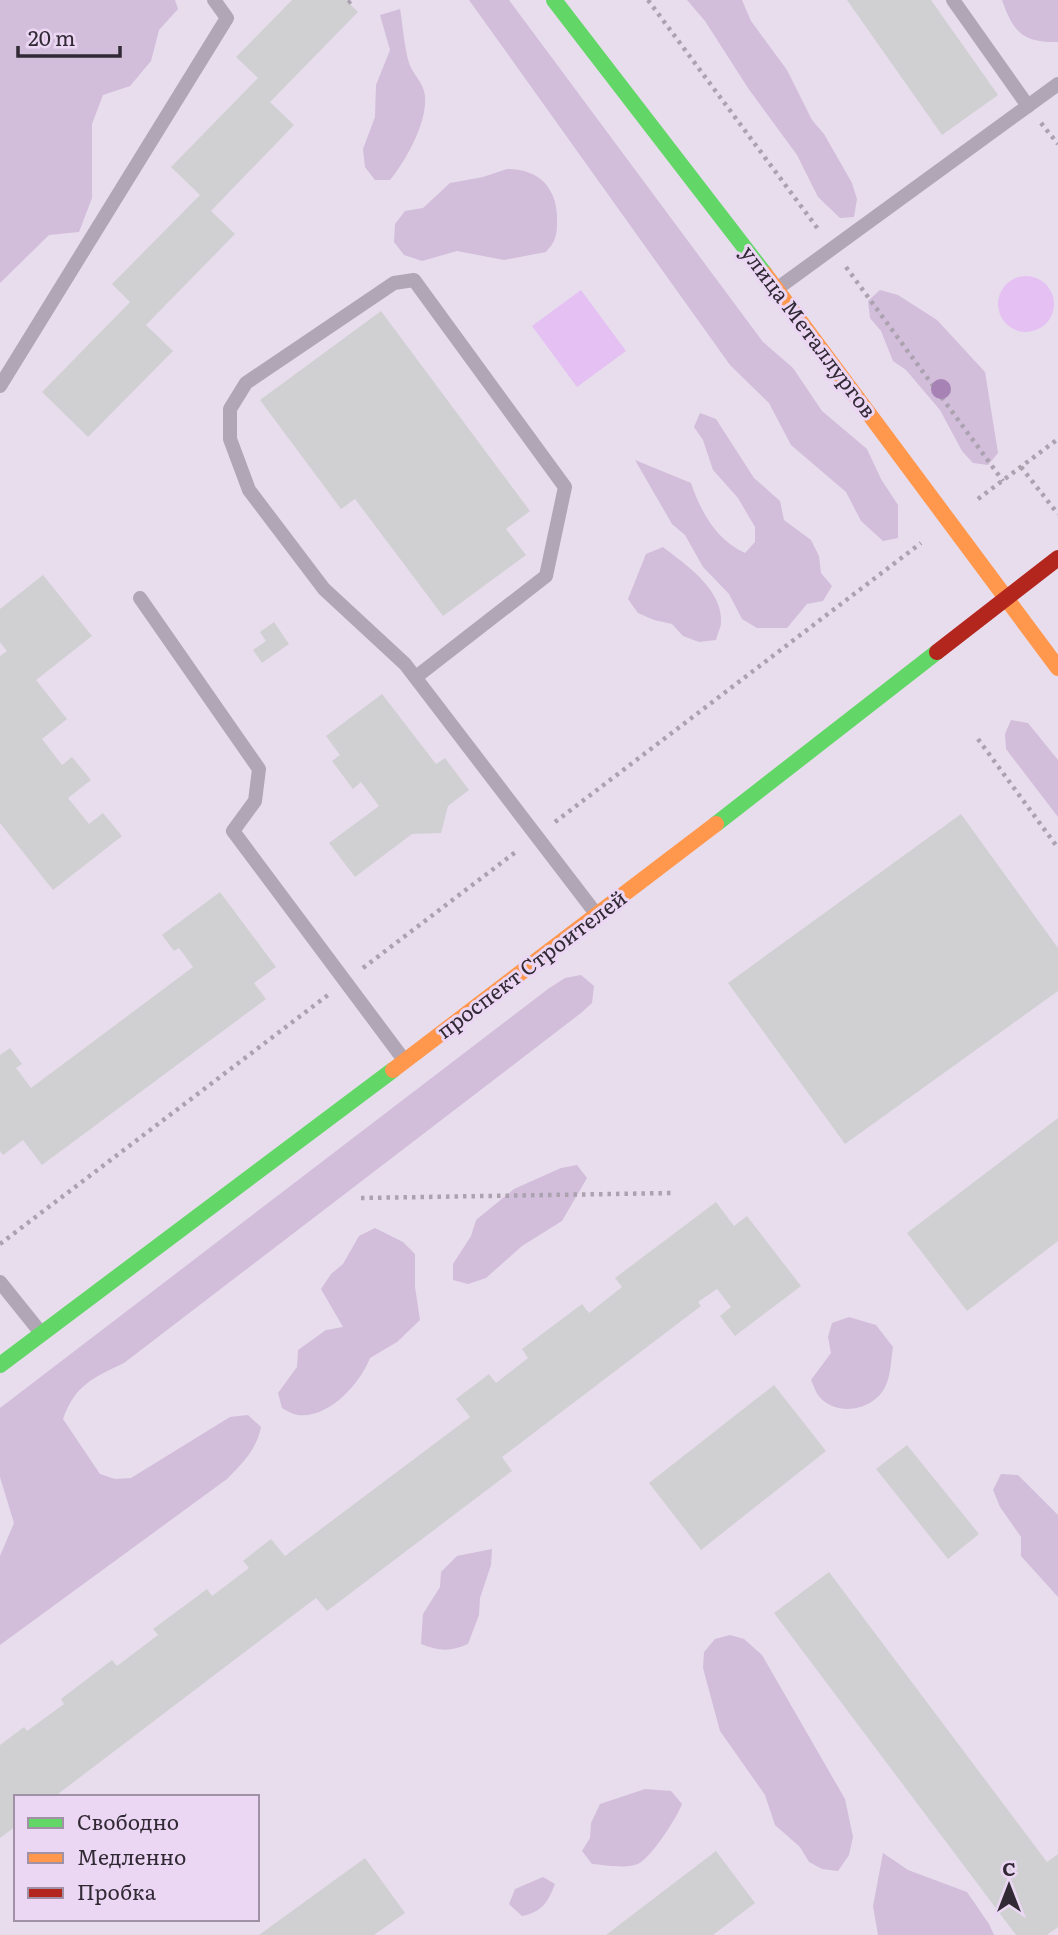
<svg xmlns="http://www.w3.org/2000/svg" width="1058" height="1935" font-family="Literata,serif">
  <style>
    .green { fill: #d2bddb }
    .water { fill: #e4c0f3 }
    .building { fill: #d0d0d3 }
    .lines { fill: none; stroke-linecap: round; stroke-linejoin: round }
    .path { stroke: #aca2af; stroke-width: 4.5; stroke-dasharray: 3.5 5; stroke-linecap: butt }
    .lane { stroke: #b1a6b6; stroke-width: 14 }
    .fast { stroke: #63d668; stroke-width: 16 }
    .slow { stroke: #ff974d; stroke-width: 16 }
    .jam { stroke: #b3261e; stroke-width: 16 }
    .tree { fill: #a782b4 }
    .labels { text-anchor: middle; stroke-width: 6; stroke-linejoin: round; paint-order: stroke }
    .street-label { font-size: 21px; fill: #312934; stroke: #ebd6f4 }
  </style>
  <rect width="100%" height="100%" fill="#e8dded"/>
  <g class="green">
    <path d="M0 0H175L178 9 159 30 151 61 130 86 103 95 92 124V198L79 232 49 235 0 283Z"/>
    <path d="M469 0H509L763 342 793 368 822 411 867 449 881 479 898 505V538L883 541 861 521 846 492 791 445 769 403 730 365Z"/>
    <path d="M687 0H742L751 21 787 70 812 120 824 134 852 183 857 199 854 217 840 218 818 197 797 155 748 88 705 21Z"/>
    <path d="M1002 0H1058V42C1023 43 1013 32 1002 0Z"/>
    <path d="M400 9C403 26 404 46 409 63 412 73 421 80 424 91 431 116 406 161 390 180H375L365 167 363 149 375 117 376 85 390 50 380 15Z"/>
    <path d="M507 169C540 169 558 189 557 221 557 226 557 233 555 238 554 243 549 248 546 252L504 260 457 251 422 261 404 255 394 242 395 224 405 211 423 208 450 183 483 177Z"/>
    <path d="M880 290 898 295 937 320 985 372 998 453 988 465 973 463 962 451 940 410 906 370 893 361 881 331 870 318 868 301Z"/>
    <path d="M700 413 716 419 754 478 780 501 784 520 811 540 819 556 821 573 832 586 823 601 807 604 787 628H757L742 619 729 594 703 567 685 535 672 524 635 460 691 483C701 512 716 540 745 553L755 542V527L738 498 713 470 703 440 694 427Z"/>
    <path d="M663 547C686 565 724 590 721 624 720 629 717 635 716 640L699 642 683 636 672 624 654 620 638 613 628 599 646 554Z"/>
    <path d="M1011 720 1028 723 1058 760V817L1006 749 1005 734Z"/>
    <path d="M581 975 594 986 592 1003 581 1013 124 1363C93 1378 75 1385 63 1419L100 1474 115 1479 131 1478 230 1417 248 1415 261 1427C256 1450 244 1462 227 1479L0 1645V1556L14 1523 0 1477V1408L548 989 565 978Z"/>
    <path d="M577 1165 587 1178 562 1221 522 1246 486 1278 468 1284 453 1280V1264L471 1236 476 1220 514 1189 561 1168Z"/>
    <path d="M375 1228 403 1242 415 1254V1287L420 1320 397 1342 370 1358C360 1384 328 1419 298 1415 292 1414 287 1411 282 1408L278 1393 297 1367 298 1350 326 1330 343 1327 321 1289 331 1274 343 1264 359 1236Z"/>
    <path d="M849 1317 876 1325 893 1347C891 1359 891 1374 886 1385 875 1411 835 1418 818 1395 815 1391 813 1384 811 1380L831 1353 828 1337 832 1323Z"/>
    <path d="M1001 1474 1018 1475 1058 1515V1597L1021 1556V1537L1000 1507 993 1490Z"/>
    <path d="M492 1549 491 1565 480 1598 479 1615 468 1644C450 1652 439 1651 421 1644L423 1614 440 1587 441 1572 457 1556Z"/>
    <path d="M730 1635 744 1639 762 1655 845 1799 853 1837 849 1855 838 1871 822 1869 809 1862 800 1847 775 1825 765 1795 720 1731 703 1668 704 1652 715 1639Z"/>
    <path d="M645 1789 671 1791 682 1804C676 1819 654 1853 641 1862 629 1870 606 1865 592 1864L582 1851 590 1838 591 1823 600 1804Z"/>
    <path d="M883 1853 908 1870 967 1892 989 1924 994 1935H878L873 1906Z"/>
    <path d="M543 1877 555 1884C548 1902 542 1912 522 1916L509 1904 515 1889Z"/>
  </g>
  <g class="water">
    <circle cx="1026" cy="304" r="28"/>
    <path d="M581 290 626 351 577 387 532 326Z"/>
  </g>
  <g class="building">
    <path d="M292 0H346L358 12 270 102 294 125 211 211 235 234 146 325 173 351 88 437 42 392 130 302 112 284 200 195 171 167 258 78 236 57Z"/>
    <path d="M847 0H931L998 95 942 135Z"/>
    <path d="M381 311 530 511 506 529 526 555 443 616 355 499 341 509 260 400Z"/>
    <path d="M43 575 92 636 36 680 67 719 42 739 62 765 72 757 91 780 68 798 89 824 103 813 122 836 53 890 0 823V656L7 651 0 642V609Z"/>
    <path d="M274 622 289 644 262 663 253 650 266 641 260 632Z"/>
    <path d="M382 694 436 764 445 758 469 790 448 806 441 833 412 834 355 877 329 843 379 806 361 782 353 789 332 761 340 755 326 736Z"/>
    <path d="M961 814 1058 948V991L845 1144 728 983Z"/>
    <path d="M220 892 276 967 254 983 266 999 42 1165 23 1140 3 1155 0 1151V1055L10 1048 22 1064 16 1068 31 1088 193 967 179 948 174 951 162 935Z"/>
    <path d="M1058 1118V1241L967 1311 907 1233Z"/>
    <path d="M716 1202 734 1226 747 1216 801 1286 735 1336 720 1316 731 1307 717 1289 698 1302 701 1306 502 1457 512 1471 327 1611 316 1598 54 1797H16V1826L0 1838V1745L24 1727 27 1731 64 1704 61 1699 112 1660 117 1666 158 1635 153 1629 207 1589 212 1596 249 1568 243 1561 271 1539 285 1556 470 1417 456 1399 489 1374 496 1383 528 1358 522 1349 582 1304 589 1313 622 1287 615 1278Z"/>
    <path d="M774 1385 826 1451 701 1550 649 1483Z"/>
    <path d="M907 1445 979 1534 948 1559 876 1469Z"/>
    <path d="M829 1572 1047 1862 1058 1854V1927L1047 1935H1016L774 1613Z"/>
    <path d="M716 1851 755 1903 713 1935H606Z"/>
    <path d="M365 1858 405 1913 374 1935H259Z"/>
  </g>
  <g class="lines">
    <g class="path">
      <path d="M648 0 818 229"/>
      <path d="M348 3 352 0"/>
      <path d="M1041 123 1058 144"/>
      <path d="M846 267 1003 481"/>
      <path d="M1021 467 1058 514"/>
      <path d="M978 499 1058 439"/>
      <path d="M978 739 1058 848"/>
      <path d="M555 822 921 543"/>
      <path d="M363 968 517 851"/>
      <path d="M361 1198 673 1193"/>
      <path d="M0 1244 328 995"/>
    </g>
    <g class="lane">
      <path d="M953 0 1028 106"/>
      <path d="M778 288 1058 84"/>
      <path d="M0 386 227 18 214 0"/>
      <path d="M140 598 259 769 255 801 233 831 404 1060"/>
      <path d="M416 677 546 576 565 487 414 280 394 283 246 383 230 409V439L249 490 324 589 405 664 597 915"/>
      <path d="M0 1282 41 1333"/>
    </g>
    <g class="fast">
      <path d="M554 0 765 274"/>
      <path d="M716 824 937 652"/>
      <path d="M0 1365 393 1070"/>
    </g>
    <g class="slow">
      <path d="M765 274 1058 668"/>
      <path d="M393 1070 716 824"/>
    </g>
    <path class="jam" d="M937 652 1058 558"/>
  </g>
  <circle class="tree" cx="941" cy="389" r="10"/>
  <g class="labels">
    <g class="street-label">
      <text transform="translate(808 332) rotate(53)" y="7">улица Металлургов</text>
      <text transform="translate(532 965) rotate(-37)" y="7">проспект Строителей</text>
    </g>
  </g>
  <rect x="14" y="1795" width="245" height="126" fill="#ebd6f4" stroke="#a191a7" stroke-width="2"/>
  <rect x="28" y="1818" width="35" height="10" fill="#63d668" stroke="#a191a7" stroke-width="2"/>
  <text x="77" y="1830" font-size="21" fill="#312934">Свободно</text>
  <rect x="28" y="1853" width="35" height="10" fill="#ff974d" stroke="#a191a7" stroke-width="2"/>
  <text x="77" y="1865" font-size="21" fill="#312934">Медленно</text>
  <rect x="28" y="1888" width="35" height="10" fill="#b3261e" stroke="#a191a7" stroke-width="2"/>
  <text x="77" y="1900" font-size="21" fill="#312934">Пробка</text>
  <g transform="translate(1009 1886)" stroke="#ebd6f4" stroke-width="5" paint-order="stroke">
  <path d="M0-5L12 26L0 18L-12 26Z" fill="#312934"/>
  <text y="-10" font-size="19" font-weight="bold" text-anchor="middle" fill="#312934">С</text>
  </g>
  <path d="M18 46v10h102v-10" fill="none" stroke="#312934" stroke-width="3.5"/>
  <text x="28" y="46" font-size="21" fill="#312934" stroke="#ebd6f4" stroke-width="5" paint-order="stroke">20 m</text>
</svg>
